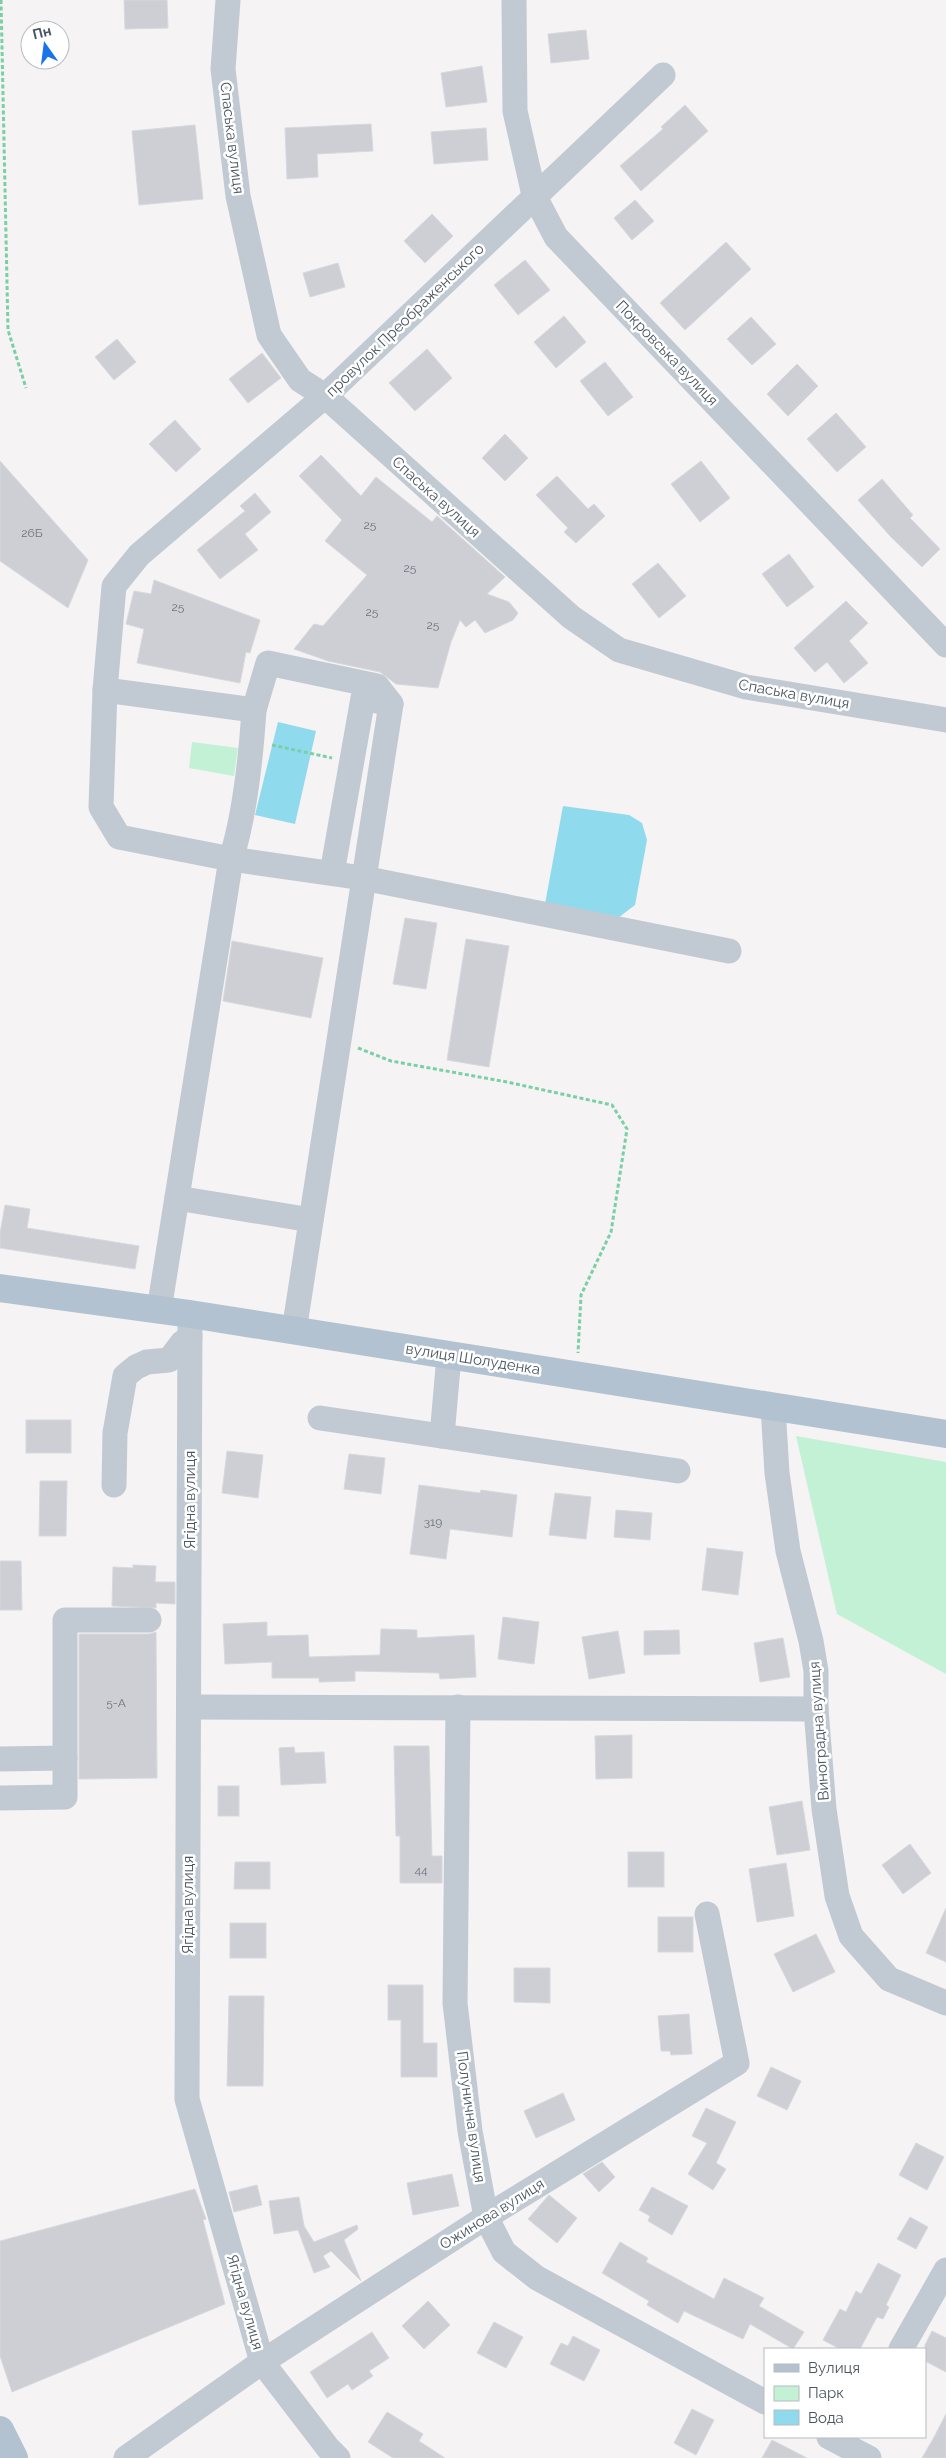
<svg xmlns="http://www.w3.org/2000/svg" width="946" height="2458" font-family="Raleway,sans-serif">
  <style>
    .green { fill: #c3f1d5 }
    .water { fill: #90daee }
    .building { fill: #cdcfd5; stroke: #d7d9de }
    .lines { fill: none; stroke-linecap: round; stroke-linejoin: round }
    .path { stroke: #7ad0a6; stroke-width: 3; stroke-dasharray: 4 2.5; stroke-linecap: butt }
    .minor { stroke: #c1cad2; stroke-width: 25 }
    .major { stroke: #b3c2d1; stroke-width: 28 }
    .labels { text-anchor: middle; stroke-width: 5; stroke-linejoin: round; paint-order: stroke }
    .number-label { font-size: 12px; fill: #6b747e }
    .street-label { font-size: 15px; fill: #4a5661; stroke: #fff }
  </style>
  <rect width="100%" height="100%" fill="#f5f3f3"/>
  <g class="green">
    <path d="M192 742 238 748 234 776 189 768Z"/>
    <path d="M796 1436 946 1462V1674L837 1614Z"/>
  </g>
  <g class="water">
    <path d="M278 722 316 731 295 824 255 815Z"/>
    <path d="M563 806 629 815 642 823 647 840 635 905 618 918 545 904Z"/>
  </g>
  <g class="building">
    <path d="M124 0H167L168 28 125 29Z"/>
    <path d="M586 30 589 59 551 63 548 34Z"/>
    <path d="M482 66 487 102 446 107 441 73Z"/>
    <path d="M685 105 708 131 641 191 620 166 663 129 661 127Z"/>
    <path d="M371 124 373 151 317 154 318 177 287 179 285 128Z"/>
    <path d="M195 125 203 199 139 205 132 131Z"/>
    <path d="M486 128 488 160 434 164 431 132Z"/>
    <path d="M635 200 654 221 632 240 614 218Z"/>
    <path d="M432 214 453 236 425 263 404 241Z"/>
    <path d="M726 242 751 269 685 330 660 303Z"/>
    <path d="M525 260 550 290 518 315 494 285Z"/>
    <path d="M338 263 345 287 310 297 303 273Z"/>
    <path d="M564 316 586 342 556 368 534 342Z"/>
    <path d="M751 317 776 344 752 365 727 339Z"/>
    <path d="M117 339 136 362 114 380 95 357Z"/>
    <path d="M427 349 452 378 415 411 389 383Z"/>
    <path d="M262 353 281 378 248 403 229 379Z"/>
    <path d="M605 362 633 397 608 416 580 381Z"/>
    <path d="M797 364 818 386 788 416 767 394Z"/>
    <path d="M836 413 866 447 837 472 807 439Z"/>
    <path d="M175 420 201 449 176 472 149 444Z"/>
    <path d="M505 434 528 458 505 481 482 458Z"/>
    <path d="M321 455 361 496 376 477 432 522 437 516 505 577 487 594 509 602 518 613 513 620 485 633 475 620 466 627 460 620 451 642 438 688 396 684 380 672 328 661 294 649 314 624 323 626 367 575 325 541 342 520 299 476Z"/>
    <path d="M0 461 88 560 68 608 0 561Z"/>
    <path d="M701 461 730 498 700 522 671 484Z"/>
    <path d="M557 476 588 509 594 504 605 516 576 543 564 532 568 528 536 495Z"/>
    <path d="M882 479 913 515 910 518 940 549 922 567 890 536 858 500Z"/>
    <path d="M255 493 271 512 245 534 258 550 220 579 197 550 245 511 240 506Z"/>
    <path d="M789 554 814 587 787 607 762 574Z"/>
    <path d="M658 563 686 596 659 618 632 584Z"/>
    <path d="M154 580 260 620 250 653 246 652 240 683 137 663 144 629 126 624 134 591 151 594Z"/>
    <path d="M846 601 868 623 849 641 868 663 844 683 827 662 815 672 794 648Z"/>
    <path d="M405 918 437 923 426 989 393 984Z"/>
    <path d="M466 939 509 946 489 1067 447 1060Z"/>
    <path d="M232 941 323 958 311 1018 223 1001Z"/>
    <path d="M5 1205 30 1209 27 1228 139 1246 135 1269 0 1248V1233Z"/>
    <rect x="26" y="1420" width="45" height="33"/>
    <path d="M227 1451 263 1455 258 1498 222 1493Z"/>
    <path d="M349 1454 385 1458 381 1494 344 1489Z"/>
    <path d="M40 1481H67L66 1536H39Z"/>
    <path d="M419 1485 480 1493 481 1490 517 1495 512 1537 450 1529 446 1559 410 1554Z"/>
    <path d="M555 1493 591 1497 586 1539 549 1535Z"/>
    <path d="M616 1510 652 1513 650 1540 614 1537Z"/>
    <path d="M707 1548 743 1552 738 1595 702 1590Z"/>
    <path d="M0 1561H21L22 1610H0Z"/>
    <path d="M133 1565 156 1566 155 1582H175V1604L156 1603V1608L112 1606 113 1567 133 1568Z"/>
    <path d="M503 1617 539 1622 534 1664 498 1659Z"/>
    <path d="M267 1622V1636L308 1635 309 1657 380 1655 381 1629 417 1630V1638L474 1635 476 1677 440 1679 439 1673 355 1671V1681L319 1682V1678H272V1662L225 1664 223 1624Z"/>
    <path d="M679 1630 680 1654 644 1655V1631Z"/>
    <path d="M618 1631 625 1673 589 1679 582 1637Z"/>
    <path d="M156 1632 157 1778 79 1779V1634H149Z"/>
    <path d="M783 1638 790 1677 760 1682 754 1643Z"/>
    <path d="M632 1735V1778L596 1779 595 1736Z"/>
    <path d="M394 1746H429L432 1856H442V1883H400V1836H396Z"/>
    <path d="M294 1747 295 1753 324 1752 326 1783 281 1785 279 1748Z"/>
    <rect x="218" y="1786" width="21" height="30"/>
    <path d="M802 1801 810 1850 777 1855 769 1807Z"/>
    <path d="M910 1844 931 1873 903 1894 882 1865Z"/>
    <rect x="628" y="1852" width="36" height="35"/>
    <path d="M235 1862H270V1889H234Z"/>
    <path d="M786 1863 794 1916 757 1922 749 1869Z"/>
    <path d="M946 1908V1962L926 1953Z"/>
    <rect x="658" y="1917" width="35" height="35"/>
    <rect x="230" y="1923" width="36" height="35"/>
    <path d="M816 1934 835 1972 793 1992 774 1954Z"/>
    <path d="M514 1968H550V2003L514 2002Z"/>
    <path d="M388 1985H423V2043H437V2077H401V2020H388Z"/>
    <path d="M229 1996H264L263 2086H227Z"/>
    <path d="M689 2014 692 2054 671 2055 670 2051H661L658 2016Z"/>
    <path d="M771 2067 801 2081 787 2110 757 2096Z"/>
    <path d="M563 2093 575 2120 536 2138 524 2111Z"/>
    <path d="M706 2108 736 2122 716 2163 726 2169 713 2190 688 2174 707 2143 692 2136Z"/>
    <path d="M916 2143 944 2157 927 2190 899 2175Z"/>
    <path d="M602 2162 615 2177 599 2192 583 2174Z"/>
    <path d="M452 2174 459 2206 413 2215 407 2183Z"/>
    <path d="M257 2185 262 2205 234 2212 229 2192Z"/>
    <path d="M652 2187 688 2206 672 2235 648 2221 650 2216 639 2210Z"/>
    <path d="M195 2189 206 2219 203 2220 225 2304 12 2392 0 2356V2241Z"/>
    <path d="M549 2195 577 2218 557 2243 528 2219Z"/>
    <path d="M299 2197 304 2226 314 2242 357 2225 358 2229 344 2240 361 2281 331 2251 323 2256 330 2267 314 2273 298 2230 274 2234 269 2201Z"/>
    <path d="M910 2217 928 2227 916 2249 897 2239Z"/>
    <path d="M620 2242 648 2258 646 2262 714 2299 724 2278 764 2298 759 2306 804 2332 793 2349 750 2324 743 2339 684 2311 678 2323 647 2305 649 2301 602 2273Z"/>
    <path d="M878 2263 901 2275 886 2305 889 2307 883 2319 877 2317 860 2349H840L823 2340 840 2309 846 2312 856 2291 861 2294Z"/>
    <path d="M428 2301 450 2325 424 2349 402 2326Z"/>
    <path d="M494 2322 523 2337 506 2368 477 2353Z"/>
    <path d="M932 2331 946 2338V2372L925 2361V2345Z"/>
    <path d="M372 2332 389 2358 369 2371 373 2376 352 2390 348 2384 327 2398 310 2372Z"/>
    <path d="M573 2336 600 2350 584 2381 550 2364 561 2343 568 2346Z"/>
    <path d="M692 2409 714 2420 696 2455 674 2443Z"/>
    <path d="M387 2412 423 2434 419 2441 445 2458H393L368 2442Z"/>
    <path d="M946 2414V2458H922L933 2439Z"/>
    <path d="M772 2440 807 2458H762Z"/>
  </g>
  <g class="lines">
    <g class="path">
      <path d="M1 0 8 330 26 388"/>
      <path d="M272 745 332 758"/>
      <path d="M358 1048 391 1061 507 1082 612 1105 627 1129 611 1232 581 1295 578 1353"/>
    </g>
    <g class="minor">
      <path d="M228 0 223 69 238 196 269 335 300 380 325 396 571 617 619 650 746 687 946 720"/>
      <path d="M514 0 515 111 534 195 556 237 946 645"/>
      <path d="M663 75 325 396 139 555 114 586 105 690 101 807 119 837 231 859 363 878 729 951"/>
      <path d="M105 690 254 710 268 663 377 686 391 704 294 1331"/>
      <path d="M332 873 363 698 391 704"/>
      <path d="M177 1198 311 1220"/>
      <path d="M159 1310 231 859C245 815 251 756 254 710"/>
      <path d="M190 1314 187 2099 262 2362 328 2448 338 2458"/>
      <path d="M773 1407 777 1473 788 1551 811 1641 816 1671V1709L824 1809 837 1896 851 1936 889 1979 946 2003"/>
      <path d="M320 1418 678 1471"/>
      <path d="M442 1436 449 1356"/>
      <path d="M114 1485 115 1433 125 1376 136 1367 147 1362 169 1360 182 1343 190 1337"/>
      <path d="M189 1707 816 1709"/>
      <path d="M458 1707 455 2003 470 2131 486 2217 504 2252 537 2278 765 2402"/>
      <path d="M0 1759 65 1758"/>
      <path d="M0 1798 65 1797V1620H149"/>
      <path d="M901 2349 946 2270"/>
      <path d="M829 2437 869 2458"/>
      <path d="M126 2458 262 2362 486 2217 737 2063 707 1914"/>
    </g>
    <g class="major">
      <path d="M0 1288 190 1314 946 1434"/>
      <path d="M0 2430 14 2458"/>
    </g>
  </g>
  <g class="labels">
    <g class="number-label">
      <text x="370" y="529">25</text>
      <text x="32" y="537">26Б</text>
      <text x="410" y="572">25</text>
      <text x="178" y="611">25</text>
      <text x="372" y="616">25</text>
      <text x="433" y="629">25</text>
      <text x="433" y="1526">319</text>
      <text x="116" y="1707">5-А</text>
      <text x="421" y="1874">44</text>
    </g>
    <g class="street-label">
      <text transform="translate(232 138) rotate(83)" y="5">Спаська вулиця</text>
      <text transform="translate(405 320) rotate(-44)" y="5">провулок Преображенського</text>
      <text transform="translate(667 353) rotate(46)" y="5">Покровська вулиця</text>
      <text transform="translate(436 497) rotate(42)" y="5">Спаська вулиця</text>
      <text transform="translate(794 694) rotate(10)" y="5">Спаська вулиця</text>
      <text transform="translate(473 1359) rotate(9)" y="5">вулиця Шолуденка</text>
      <text transform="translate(190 1500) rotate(-90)" y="5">Ягідна вулиця</text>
      <text transform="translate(819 1731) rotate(-94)" y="5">Виноградна вулиця</text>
      <text transform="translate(188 1905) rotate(-90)" y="5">Ягідна вулиця</text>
      <text transform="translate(471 2117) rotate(82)" y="5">Полунична вулиця</text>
      <text transform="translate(492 2214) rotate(-32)" y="5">Ожинова вулиця</text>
      <text transform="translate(245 2302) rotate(74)" y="5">Ягідна вулиця</text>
    </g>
  </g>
  <rect x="764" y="2348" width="162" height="90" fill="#ffffff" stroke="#b7bbc0"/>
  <rect x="774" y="2364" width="25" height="8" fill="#b3c2d1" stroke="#b7bbc0"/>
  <text x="808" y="2373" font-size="15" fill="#4a5661">Вулиця</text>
  <rect x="774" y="2386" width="25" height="15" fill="#c3f1d5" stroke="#b7bbc0"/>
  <text x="808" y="2398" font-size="15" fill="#4a5661">Парк</text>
  <rect x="774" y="2410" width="25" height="15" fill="#90daee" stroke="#b7bbc0"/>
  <text x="808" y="2423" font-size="15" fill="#4a5661">Вода</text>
  <g transform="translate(45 45) rotate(346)"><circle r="24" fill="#ffffff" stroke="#b7bbc0"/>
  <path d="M0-4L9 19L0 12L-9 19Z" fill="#1a73e8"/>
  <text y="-8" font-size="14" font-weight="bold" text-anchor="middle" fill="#4a5661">Пн</text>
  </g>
</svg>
